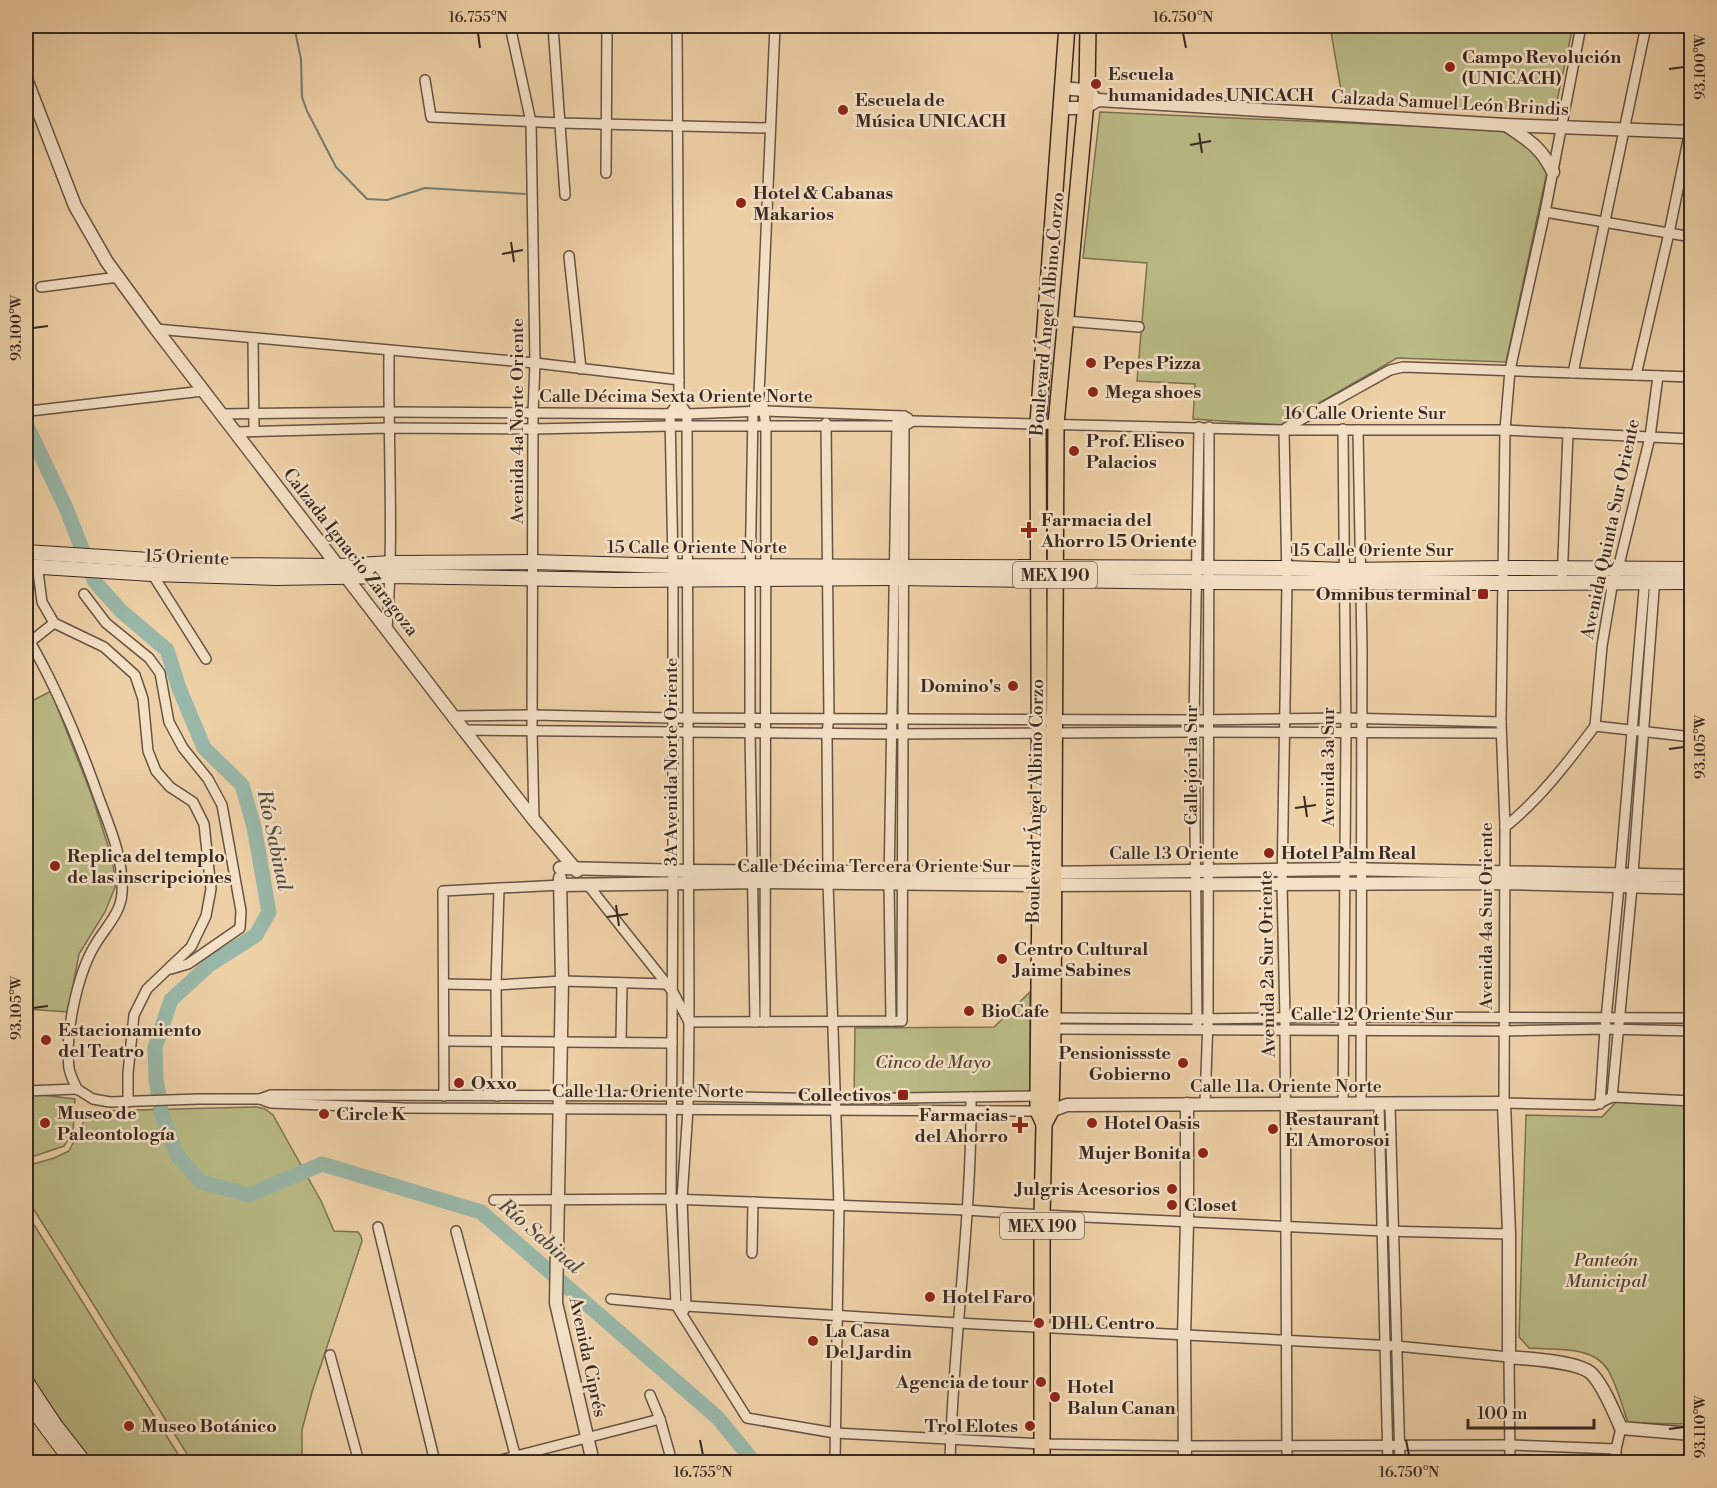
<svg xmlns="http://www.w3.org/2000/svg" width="1717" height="1488" font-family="'Libre Bodoni',serif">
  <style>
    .green { fill: #babb86; stroke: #7a7254; stroke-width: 1.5 }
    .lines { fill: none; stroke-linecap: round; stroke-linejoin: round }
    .stream { stroke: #737e72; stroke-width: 2 }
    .river { stroke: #99b7a8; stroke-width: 15 }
    .minor-casing { stroke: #665343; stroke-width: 12 }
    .tertiary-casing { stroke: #665343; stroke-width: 15 }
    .secondary-casing { stroke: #392922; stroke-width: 16 }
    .primary-casing { stroke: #392922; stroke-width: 18 }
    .minor { stroke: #f4e0c5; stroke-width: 9 }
    .tertiary { stroke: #f4e0c5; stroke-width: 12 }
    .secondary { stroke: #f4e0c5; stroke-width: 14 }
    .primary { stroke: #eed0a6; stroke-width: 15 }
    .ticks { fill: none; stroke: #392922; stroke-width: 2 }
    .poi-dot { fill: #8f2418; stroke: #f4e0c5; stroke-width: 2 }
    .labels { text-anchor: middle; stroke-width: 5; stroke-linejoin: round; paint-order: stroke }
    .shield { fill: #f4e0c5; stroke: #716053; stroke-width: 1.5 }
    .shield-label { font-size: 16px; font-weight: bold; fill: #392922 }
    .poi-label { font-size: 18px; font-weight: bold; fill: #392922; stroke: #f4e0c5; text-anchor: start }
    .street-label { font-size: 18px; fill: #392922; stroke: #f4e0c5 }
    .park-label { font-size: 18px; font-style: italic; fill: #534636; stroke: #f4e0c5 }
    .water-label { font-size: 20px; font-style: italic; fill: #514c44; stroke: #f4e0c5 }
    .neatline { fill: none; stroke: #392922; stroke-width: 2 }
    .ticks-label { font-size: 15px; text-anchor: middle; fill: #392922 }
  </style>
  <rect width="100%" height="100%" fill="#eed0a6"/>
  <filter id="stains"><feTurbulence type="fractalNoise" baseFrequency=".00333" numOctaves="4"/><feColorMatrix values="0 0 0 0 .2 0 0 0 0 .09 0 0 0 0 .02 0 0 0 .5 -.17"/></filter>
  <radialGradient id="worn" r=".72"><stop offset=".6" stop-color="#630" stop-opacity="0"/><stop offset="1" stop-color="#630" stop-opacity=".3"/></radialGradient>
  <g class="green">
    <path d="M1332 26H1573L1554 115 1343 102 1331 32Z"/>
    <path d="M1100 112 1505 130 1535 150 1547 172 1506 362 1397 358 1281 425 1193 419 1195 384 1137 381 1147 263 1083 258Z"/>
    <path d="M51 691 92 796 112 858 116 885 105 912 79 954 68 1012 26 1009V704Z"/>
    <path d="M1030 992V1095L854 1097 855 1028 994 1027Z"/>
    <path d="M26 1093 75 1099 73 1132 64 1146 26 1159Z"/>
    <path d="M1618 1100 1691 1106V1424L1628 1423C1622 1405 1617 1386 1608 1370 1593 1345 1554 1350 1529 1348L1519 1337 1526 1115 1602 1117Z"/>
    <path d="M257 1107 265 1109 273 1115 321 1201 334 1231 358 1232 361 1236 362 1241 312 1392 302 1430V1462H192L26 1197V1166L54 1158 69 1151 84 1121 96 1111Z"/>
    <path d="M26 1212 183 1462H90L26 1371Z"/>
  </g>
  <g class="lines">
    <path class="stream" d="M294 26 301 59 302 97 307 111 336 167 367 199 387 200 425 188 525 194"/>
    <path class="river" d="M26 424 66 508 95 582 121 611 167 650 179 688 204 748 242 785 254 827 269 912 256 935 209 965 171 1000 155 1047 156 1079 162 1116 177 1155 201 1182 249 1195 322 1164 481 1212 718 1418 754 1462"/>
    <g class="minor-casing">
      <g id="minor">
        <path d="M510 26 531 122 535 363 533 414 532 730 534 820"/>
        <path d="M553 26 565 195"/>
        <path d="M677 26 679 401 687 414 689 1022 688 1109 682 1199 686 1306 682 1314"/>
        <path d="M1581 26 1545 212 1510 370 1505 430 1501 722 1505 827 1504 1103 1595 1105 1612 1097 1692 1101"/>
        <path d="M425 80 431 117 560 123 769 128"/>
        <path d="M606 173 607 26"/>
        <path d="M1545 212 1692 237"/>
        <path d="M569 256 581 369"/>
        <path d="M41 287 118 277"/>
        <path d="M1065 321 1139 327"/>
        <path d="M156 329 535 363 679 380"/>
        <path d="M253 338 254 430"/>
        <path d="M1573 373 1646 26"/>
        <path d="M1636 375 1669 233 1692 121"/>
        <path d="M679 401 670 414 673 566V870L671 1199 676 1305 747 1418 835 1433 1042 1444 1185 1446 1510 1445 1616 1449"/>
        <path d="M763 405 766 427 765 1022"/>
        <path d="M30 411 203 391"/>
        <path d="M222 414 388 412 687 414 765 411 904 416 908 418"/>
        <path d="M826 423 829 718 827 732 828 870"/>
        <path d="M1286 428 1390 370 1403 367 1692 377"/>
        <path d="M1284 430 1287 582 1282 884 1285 1018 1287 1462"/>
        <path d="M1358 430 1362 649 1361 1105"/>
        <path d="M235 432 388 428 533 429 670 426H904L913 421 1284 430H1505L1692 439"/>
        <path d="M37 564 42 602 54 623 104 647 135 675 143 699 148 751 156 771 170 787 193 802 204 824 211 889 206 916 191 947 147 989 134 1015 128 1073V1102"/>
        <path d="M151 572 206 659"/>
        <path d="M1562 582 1568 433"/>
        <path d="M84 594 106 623 149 658 160 673 169 722 183 748 208 779 222 805 241 911 240 928 188 964 171 969"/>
        <path d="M387 629C394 536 388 444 389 352"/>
        <path d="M26 635C57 687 80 744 100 801 111 830 124 861 122 893 121 913 105 928 95 945 77 975 65 1033 69 1068 70 1075 74 1082 77 1089"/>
        <path d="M30 642 54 623"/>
        <path d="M453 716 533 715 672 718 904 719 1194 720 1345 718 1501 722"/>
        <path d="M1595 726 1602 646 1613 581 1618 569 1650 437 1658 376"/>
        <path d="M1595 726 1692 737"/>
        <path d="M464 730 891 734 1194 732 1501 733"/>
        <path d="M1505 827C1540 799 1568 762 1595 726"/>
        <path d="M828 883 839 1206 835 1462"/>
        <path d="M588 885 673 992 689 1022 902 1021 904 416"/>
        <path d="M445 984 496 985 562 981 667 984"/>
        <path d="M1053 1018 1197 1019 1344 1017 1692 1018"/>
        <path d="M891 1021 889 883 897 421"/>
        <path d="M755 1022 750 732V579L753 411 759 395 775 26"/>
        <path d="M1197 1024 1194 720 1199 427"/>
        <path d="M1053 1029 1503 1031 1605 1029 1692 1031"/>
        <path d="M445 1041 672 1043"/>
        <path d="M621 1042 622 983"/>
        <path d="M77 1089 93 1099 110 1102 199 1099H260L271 1103 403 1108 1038 1111"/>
        <path d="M26 1091 77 1089"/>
        <path d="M444 1096 443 891 561 885"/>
        <path d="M497 1096 496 985 499 889"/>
        <path d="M1612 1097 1632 887 1655 577"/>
        <path d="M260 1099 271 1095 688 1096 836 1099 1038 1096"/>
        <path d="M1205 1104 1208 1019 1209 427"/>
        <path d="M1600 1104 1605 1029 1619 886 1645 578"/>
        <path d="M1343 1105 1346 732 1343 429"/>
        <path d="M1379 1105 1388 1462"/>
        <path d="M1390 1105 1400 1462"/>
        <path d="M494 1200 671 1199 967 1210 1042 1215 1382 1231 1509 1234"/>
        <path d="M378 1227 435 1462"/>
        <path d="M456 1231 517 1462"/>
        <path d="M752 1253 753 1202"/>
        <path d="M611 1299 686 1306 958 1323 1396 1346 1509 1357 1510 1462"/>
        <path d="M330 1355 359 1462"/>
        <path d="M650 1395 660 1419 672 1462"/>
        <path d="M493 1462 660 1419"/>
        <path d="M950 1462C953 1340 972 1219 971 1097"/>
        <path d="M1616 1462V1449L1621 1428"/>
      </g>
    </g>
    <g class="tertiary-casing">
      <g id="tertiary">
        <path d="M26 79 75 206 107 262 156 329 453 716 534 820 577 871"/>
        <path d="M1062 88 1084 90 1093 96"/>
        <path d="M1061 108H1084L1098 100 1505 125 1692 132"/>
        <path d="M1506 125C1528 140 1541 147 1553 172"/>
        <path d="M560 868 689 871 1040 873 1344 869 1692 876"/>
        <path d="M560 878 562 981 556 1303 593 1462"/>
        <path d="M561 885 764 882 1040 885 1504 883 1692 888"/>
        <path d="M1045 1111H1051L1067 1105 1504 1103 1509 1234V1357C1528 1359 1579 1361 1592 1374 1604 1387 1614 1412 1621 1428L1692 1434"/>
        <path d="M1185 1462 1184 1336 1187 1223V1104"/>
      </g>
    </g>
    <g class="secondary-casing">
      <g id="secondary">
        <path d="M26 552 227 565 340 566 391 563 533 562 673 566 1286 568 1345 570 1504 568 1692 569"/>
        <path d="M26 566 152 574 276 578 391 576 617 580 893 578 1196 582 1503 583 1692 582"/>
        <path d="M26 1381 55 1425 84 1462"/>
        <path d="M26 1400 72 1462"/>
      </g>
    </g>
    <g class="primary-casing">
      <g id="primary">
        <path d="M1044 1124 1051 1111 1053 1029 1056 424 1087 91 1088 26"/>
        <path d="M1042 1462V1215L1044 1124 1038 1111V1096L1040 885 1038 423 1067 26"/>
      </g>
    </g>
    <use href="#minor" class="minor"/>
    <use href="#tertiary" class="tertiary"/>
    <use href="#secondary" class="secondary"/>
    <use href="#primary" class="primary"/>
  </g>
  <path class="ticks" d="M478 33 480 48M1183 33 1186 48M1669 69 1684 67M1199 133 1202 153M1190 145 1211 141M511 242 514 262M502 254 523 250M33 328 48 326M1669 749 1684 747M1304 796 1307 817M1295 808 1316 805M616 905 619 926M607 917 628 914M33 1008 48 1006M1669 1429 1684 1427M700 1440 703 1455M1406 1440 1409 1455"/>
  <g class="poi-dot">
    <circle cx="1450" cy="67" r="6"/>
    <circle cx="1096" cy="84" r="6"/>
    <circle cx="843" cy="110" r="6"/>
    <circle cx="741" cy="203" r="6"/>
    <circle cx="1091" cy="363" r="6"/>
    <circle cx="1093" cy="392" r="6"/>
    <circle cx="1074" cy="451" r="6"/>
    <path d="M1026 521h6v6h6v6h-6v6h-6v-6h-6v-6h6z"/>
    <rect x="1477" y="588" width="12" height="12" rx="3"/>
    <circle cx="1013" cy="686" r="6"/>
    <circle cx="1269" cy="853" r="6"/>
    <circle cx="55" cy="866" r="6"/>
    <circle cx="1002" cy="959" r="6"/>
    <circle cx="969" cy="1011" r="6"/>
    <circle cx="46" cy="1040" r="6"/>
    <circle cx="1183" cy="1063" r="6"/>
    <circle cx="459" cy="1083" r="6"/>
    <rect x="897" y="1089" width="12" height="12" rx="3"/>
    <circle cx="324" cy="1114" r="6"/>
    <circle cx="45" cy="1123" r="6"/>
    <circle cx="1092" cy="1123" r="6"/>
    <path d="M1017 1116h6v6h6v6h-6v6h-6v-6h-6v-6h6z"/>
    <circle cx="1273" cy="1129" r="6"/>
    <circle cx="1203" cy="1153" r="6"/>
    <circle cx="1172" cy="1189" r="6"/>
    <circle cx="1172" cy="1205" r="6"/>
    <circle cx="930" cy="1297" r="6"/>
    <circle cx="1039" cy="1323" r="6"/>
    <circle cx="813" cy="1341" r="6"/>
    <circle cx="1041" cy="1382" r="6"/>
    <circle cx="1055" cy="1397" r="6"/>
    <circle cx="129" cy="1426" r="6"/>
    <circle cx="1030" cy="1426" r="6"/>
  </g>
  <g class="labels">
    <g class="shield">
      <rect x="1013" y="562" width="84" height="26" rx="4.5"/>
      <rect x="1000" y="1213" width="84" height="26" rx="4.5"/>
    </g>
    <g class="shield-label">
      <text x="1055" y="581">MEX 190</text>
      <text x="1042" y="1232">MEX 190</text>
    </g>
    <g class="poi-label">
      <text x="1462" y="63">Campo Revolución<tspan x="1462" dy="21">(UNICACH)</tspan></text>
      <text x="1108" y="80">Escuela<tspan x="1108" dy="21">humanidades UNICACH</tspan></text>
      <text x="855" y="106">Escuela de<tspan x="855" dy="21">Música UNICACH</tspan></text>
      <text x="753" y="199">Hotel &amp; Cabanas<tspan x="753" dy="21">Makarios</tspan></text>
      <text x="1103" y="369">Pepes Pizza</text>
      <text x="1105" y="398">Mega shoes</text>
      <text x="1086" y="447">Prof. Eliseo<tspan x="1086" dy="21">Palacios</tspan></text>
      <text x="1041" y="526">Farmacia del<tspan x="1041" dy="21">Ahorro 15 Oriente</tspan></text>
      <text x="1471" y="600" text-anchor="end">Omnibus terminal</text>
      <text x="1001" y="692" text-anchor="end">Domino's</text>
      <text x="1281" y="859">Hotel Palm Real</text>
      <text x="67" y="862">Replica del templo<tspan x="67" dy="21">de las inscripciones</tspan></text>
      <text x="1014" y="955">Centro Cultural<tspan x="1014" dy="21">Jaime Sabines</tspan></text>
      <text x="981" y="1017">BioCafe</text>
      <text x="58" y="1036">Estacionamiento<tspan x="58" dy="21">del Teatro</tspan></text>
      <text x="1171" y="1059" text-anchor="end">Pensionissste<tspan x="1171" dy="21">Gobierno</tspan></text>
      <text x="471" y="1089">Oxxo</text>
      <text x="891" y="1101" text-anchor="end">Collectivos</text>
      <text x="57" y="1119">Museo de<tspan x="57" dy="21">Paleontología</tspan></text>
      <text x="336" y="1120">Circle K</text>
      <text x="1008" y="1121" text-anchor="end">Farmacias<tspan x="1008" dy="21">del Ahorro</tspan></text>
      <text x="1285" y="1125">Restaurant<tspan x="1285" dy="21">El Amorosoi</tspan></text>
      <text x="1104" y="1129">Hotel Oasis</text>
      <text x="1191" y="1159" text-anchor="end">Mujer Bonita</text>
      <text x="1160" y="1195" text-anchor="end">Julgris Acesorios</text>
      <text x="1184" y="1211">Closet</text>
      <text x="942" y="1303">Hotel Faro</text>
      <text x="1051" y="1329">DHL Centro</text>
      <text x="825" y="1337">La Casa<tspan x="825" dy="21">Del Jardin</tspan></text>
      <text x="1029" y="1388" text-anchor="end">Agencia de tour</text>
      <text x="1067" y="1393">Hotel<tspan x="1067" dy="21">Balun Canan</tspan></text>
      <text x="141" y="1432">Museo Botánico</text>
      <text x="1018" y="1432" text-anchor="end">Trol Elotes</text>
    </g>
    <g class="street-label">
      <text transform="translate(1450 103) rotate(3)" y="6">Calzada Samuel León Brindis</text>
      <text transform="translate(1047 314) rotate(-85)" y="6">Boulevard Ángel Albino Corzo</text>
      <text x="676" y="402">Calle Décima Sexta Oriente Norte</text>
      <text x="1365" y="419">16 Calle Oriente Sur</text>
      <text transform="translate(517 421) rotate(-90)" y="6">Avenida 4a Norte Oriente</text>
      <text transform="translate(1610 529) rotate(-78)" y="6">Avenida Quinta Sur Oriente</text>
      <text x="697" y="553">15 Calle Oriente Norte</text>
      <text x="1373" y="556">15 Calle Oriente Sur</text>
      <text transform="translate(351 552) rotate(52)" y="6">Calzada Ignacio Zaragoza</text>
      <text transform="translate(187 557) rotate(2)" y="6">15 Oriente</text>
      <text transform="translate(671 762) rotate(-90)" y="6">3A Avenida Norte Oriente</text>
      <text transform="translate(1191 765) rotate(-90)" y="6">Callejón 1a Sur</text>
      <text transform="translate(1328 767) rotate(-90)" y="6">Avenida 3a Sur</text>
      <text transform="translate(1035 801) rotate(-89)" y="6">Boulevard Ángel Albino Corzo</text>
      <text x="1174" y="859">Calle 13 Oriente</text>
      <text x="874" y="872">Calle Décima Tercera Oriente Sur</text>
      <text transform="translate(1486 916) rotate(-90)" y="6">Avenida 4a Sur Oriente</text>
      <text transform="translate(1267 964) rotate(-91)" y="6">Avenida 2a Sur Oriente</text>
      <text x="1372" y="1020">Calle 12 Oriente Sur</text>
      <text x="1286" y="1092">Calle 11a. Oriente Norte</text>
      <text x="648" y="1097">Calle 11a. Oriente Norte</text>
      <text transform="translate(588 1357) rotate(78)" y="6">Avenida Ciprés</text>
    </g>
    <g class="park-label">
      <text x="933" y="1068">Cinco de Mayo</text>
      <text x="1606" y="1266">Panteón<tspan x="1606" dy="21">Municipal</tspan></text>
    </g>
    <g class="water-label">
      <text transform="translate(275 840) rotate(78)" y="7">Río Sabinal</text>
      <text transform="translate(541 1236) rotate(41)" y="7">Río Sabinal</text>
    </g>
  </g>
  <rect width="1717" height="1488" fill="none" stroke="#eed0a6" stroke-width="66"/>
  <path d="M1468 1419v9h126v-9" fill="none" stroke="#392922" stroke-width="3"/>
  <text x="1477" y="1419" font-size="18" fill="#392922" stroke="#f4e0c5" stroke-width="4.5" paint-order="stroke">100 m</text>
  <rect x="33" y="33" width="1651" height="1422" class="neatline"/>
  <g class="ticks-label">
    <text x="478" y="22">16.755°N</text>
    <text x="1183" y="22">16.750°N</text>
    <text transform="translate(1700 67) rotate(-90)" y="5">93.100°W</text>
    <text transform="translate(16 328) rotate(-90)" y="5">93.100°W</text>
    <text transform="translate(1700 747) rotate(-90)" y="5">93.105°W</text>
    <text transform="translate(16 1008) rotate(-90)" y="5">93.105°W</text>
    <text transform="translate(1700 1427) rotate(-90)" y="5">93.110°W</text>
    <text x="703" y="1477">16.755°N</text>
    <text x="1409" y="1477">16.750°N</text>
  </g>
  <rect width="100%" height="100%" filter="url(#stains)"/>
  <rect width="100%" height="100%" fill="url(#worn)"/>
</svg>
